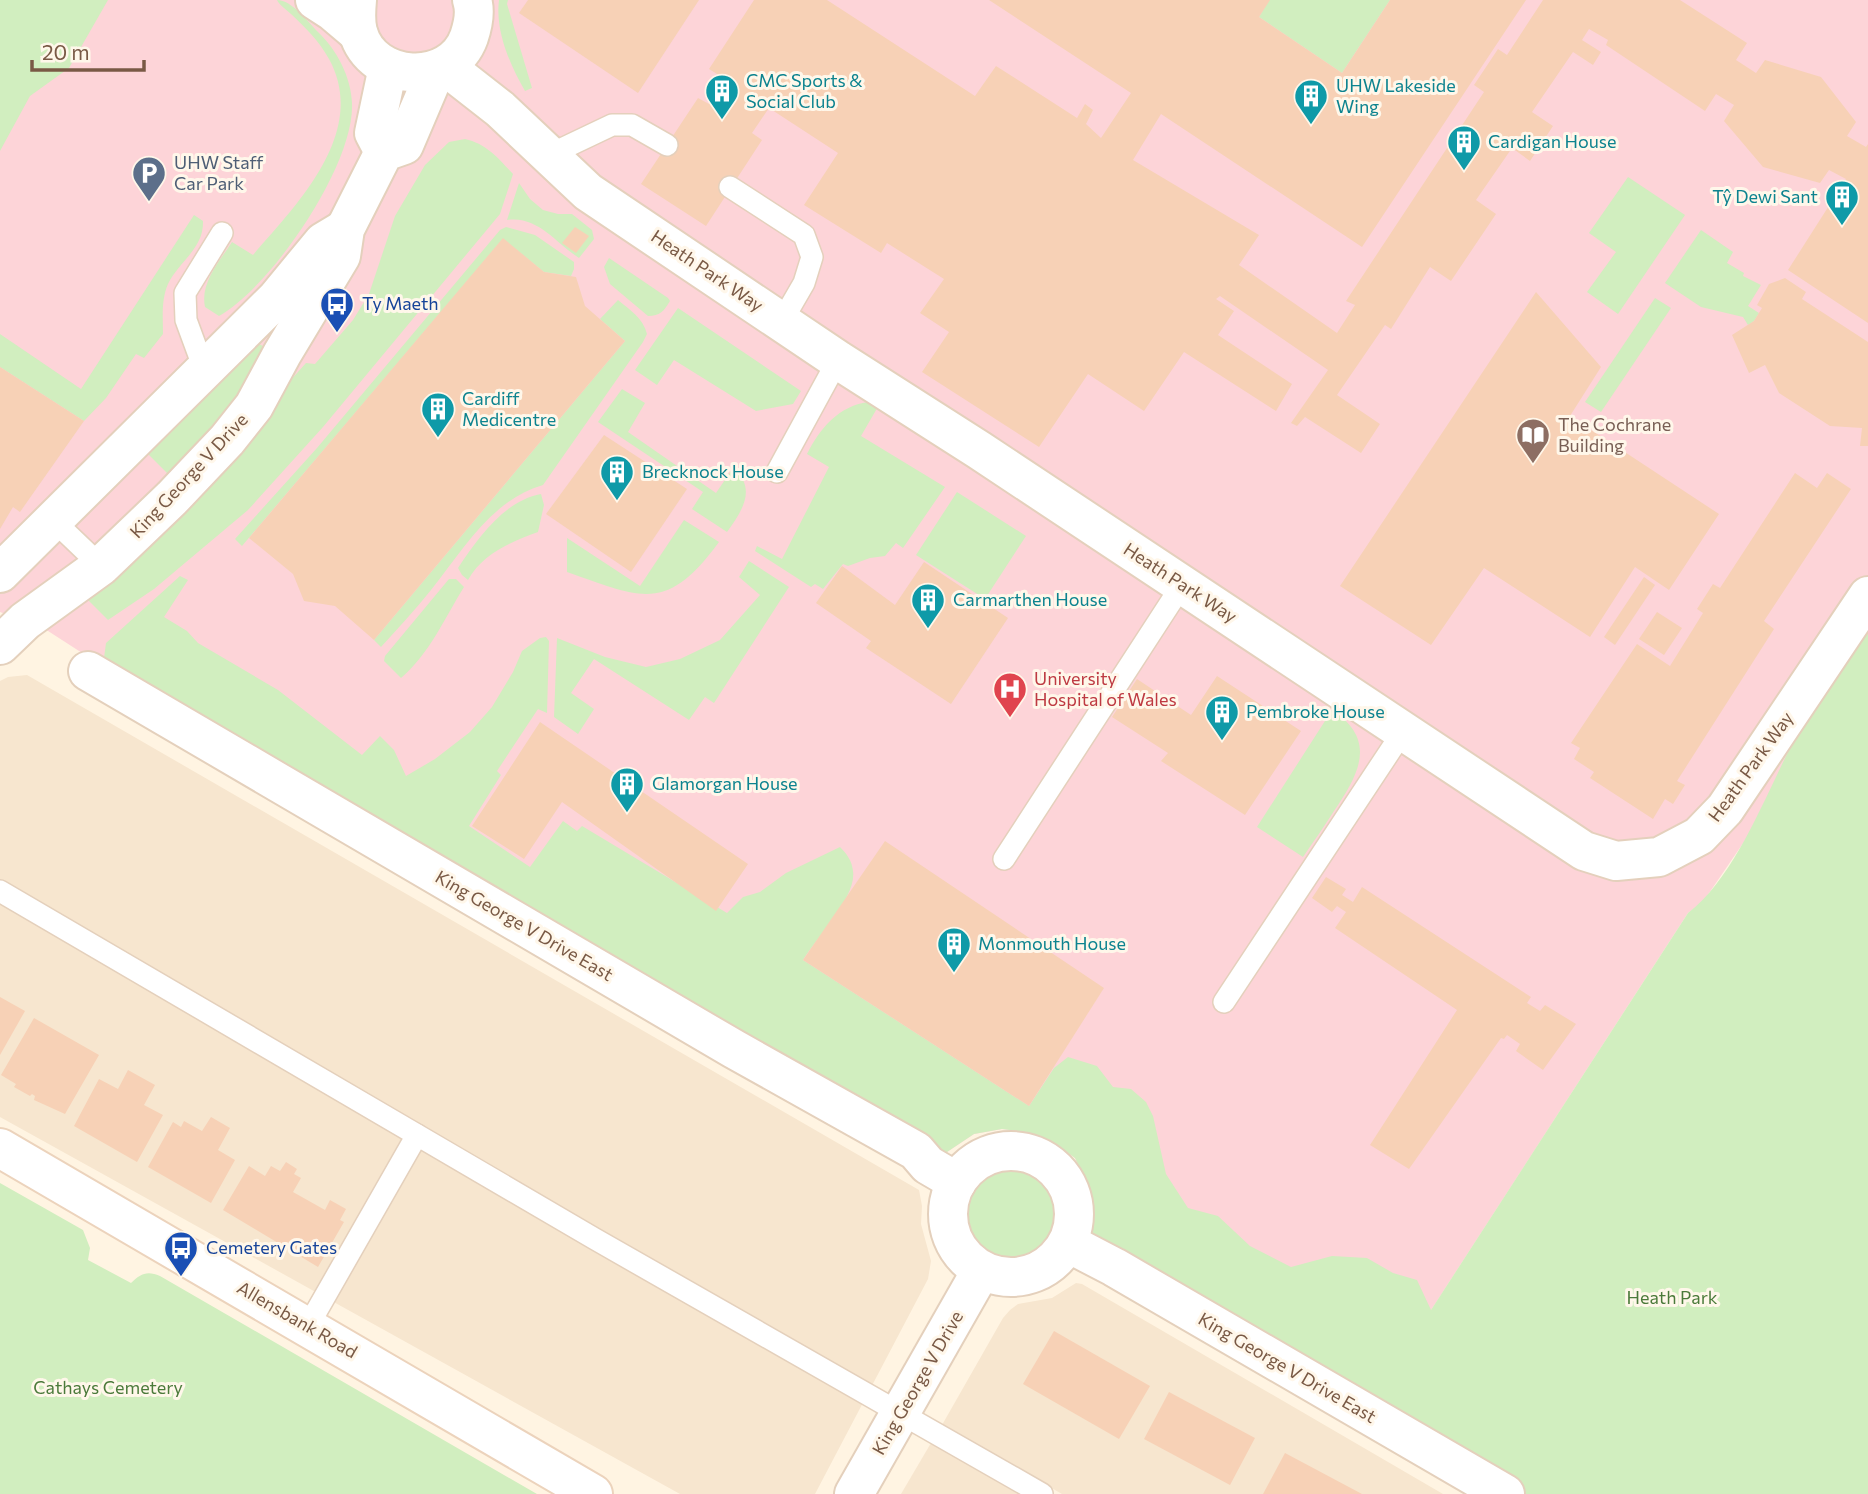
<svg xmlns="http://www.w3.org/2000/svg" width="1868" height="1494" font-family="Commissioner,sans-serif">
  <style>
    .residential { fill: #f7e6cf }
    .medical { fill: #fdd4d8 }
    .green { fill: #d1eebf }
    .building { fill: #f7d1b6 }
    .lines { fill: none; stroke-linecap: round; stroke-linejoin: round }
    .lane-casing { stroke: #e4d0bc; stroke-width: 24 }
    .street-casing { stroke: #e4d0bc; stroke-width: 42 }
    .secondary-casing { stroke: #ecd3bc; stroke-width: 42 }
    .lane { stroke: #fff; stroke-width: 21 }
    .street { stroke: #fff; stroke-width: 38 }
    .secondary { stroke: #fff; stroke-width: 38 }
    .labels { text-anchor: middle; stroke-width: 6; stroke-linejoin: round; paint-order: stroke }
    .culture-label { font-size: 18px; fill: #0d838f; stroke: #fff7ea; text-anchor: start }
    .service-label { font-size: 18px; fill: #4e5e75; stroke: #fff7ea; text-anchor: start }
    .street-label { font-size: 18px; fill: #795945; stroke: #fff7ea }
    .transit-label { font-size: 18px; fill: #164399; stroke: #fff7ea; text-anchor: start }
    .education-label { font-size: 18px; fill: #785e54; stroke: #fff7ea; text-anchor: start }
    .health-label { font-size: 18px; fill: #be3a42; stroke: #fff7ea; text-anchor: start }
    .park-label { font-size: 18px; fill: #4b7a3a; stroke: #fff7ea }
  </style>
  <rect width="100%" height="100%" fill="#fff4e2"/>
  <g class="residential">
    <path d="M27 675 919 1190 922 1206 921 1224 931 1261 928 1279 815 1494H680L0 1117V681L8 677Z"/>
    <path d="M1076 1283 1082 1284 1443 1494H1062L942 1425 1003 1318 1010 1310 1018 1304 1052 1298Z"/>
    <path d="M931 1443 1020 1494H901Z"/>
  </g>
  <path class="medical" d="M0 0H1868V660L1703 902 1688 913 1371 1403 1092 1235 1091 1191 1075 1158 1050 1140 1025 1132 1002 1129 974 1134 941 1156 107 669 17 611 5 614 0 612Z"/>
  <g class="green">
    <path d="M0 0H108L69 68 30 96 0 151Z"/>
    <path d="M277 0C292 0 308 22 318 32 337 50 351 77 352 103 355 165 271 287 219 316L205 307C200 283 219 262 232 242L253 255C297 204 369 132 329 59 319 41 306 28 291 14 286 9 279 5 277 0Z"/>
    <path d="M499 0H508L507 4 532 88 525 91C510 65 495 31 499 0Z"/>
    <path d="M1269 0H1390L1342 73 1259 17Z"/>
    <path d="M465 139C487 144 498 158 513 174L500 214 323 427 248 510 154 589 108 620 88 600 111 578 288 383 306 363 315 364 353 320 369 294 395 216 425 165 449 142Z"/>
    <path d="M1628 177 1685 215 1618 314 1587 292 1616 252 1589 233Z"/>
    <path d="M519 183 530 199 543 210 558 214H572L592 230 594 239 579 258C556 243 537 215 507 220Z"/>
    <path d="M194 215 203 221C204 249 179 261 168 284 161 300 163 318 163 334L144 358 136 354 106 398 84 421 0 367V334L81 389Z"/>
    <path d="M506 227 535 235 574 262V269L571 276 544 272 503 239 242 546 235 539 317 448 500 230Z"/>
    <path d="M1701 230 1733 252 1727 263 1744 273 1743 276 1761 285 1748 306 1759 313 1754 321 1748 325 1743 317 1701 307 1665 283Z"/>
    <path d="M609 258 668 298 670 301C664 311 660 316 648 316L610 284 604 267Z"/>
    <path d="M1655 298 1671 308 1601 412 1585 402Z"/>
    <path d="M618 300C630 310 643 318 647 334L643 342 543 485C490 501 464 549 431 590 415 610 398 628 381 647L374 640 625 341 600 319Z"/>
    <path d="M678 308 801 391 793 404 756 411 674 360 657 385 635 370Z"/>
    <path d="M253 341 265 347 271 359 172 478 145 451Z"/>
    <path d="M622 389 645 403 628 432 716 493 733 468C757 488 743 510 727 532L692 509 703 492 598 422Z"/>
    <path d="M868 402 879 405 861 436 945 487 903 548 896 543 885 556 870 558 848 566 843 564 823 589 815 584 811 587 755 551 757 546 782 559 829 467 807 454C820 428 839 406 868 402Z"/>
    <path d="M957 492 1026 536 985 599 916 555Z"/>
    <path d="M541 494 544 505 538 532C511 542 483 553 468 580L462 575 458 568C478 538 504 501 541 494Z"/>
    <path d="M684 520 719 542C666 614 642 598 567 572V538L640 586Z"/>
    <path d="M749 561 789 587 714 703 705 697 689 720 594 659 571 693 594 709 578 734 554 717 557 638 605 657 646 667 680 659 720 640 760 595 739 577Z"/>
    <path d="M180 576 188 580 164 617 187 631 198 643 278 690 362 755 380 736 394 750 406 776 435 759 470 732 492 707 513 672 522 651 540 638 546 637 549 641 547 713 538 709 497 771 501 775 469 826 530 867 563 821 577 831 582 826 727 913 743 897 760 892 786 873 840 847C847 854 852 861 853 871 857 897 816 938 803 960L1029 1106 1054 1068 1068 1057 1097 1066 1113 1087 1131 1089 1146 1102 1153 1116 1166 1174 1188 1208 1218 1216 1250 1246 1291 1267 1332 1256 1367 1258 1393 1273 1417 1280 1431 1310 1688 913C1738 875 1768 787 1799 731 1819 696 1845 662 1868 629V1494H1516L1092 1235 1091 1191 1075 1158 1050 1140 1025 1132 1002 1129 974 1134 941 1156 107 669 104 658 106 643Z"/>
    <path d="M449 579H456L464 587C444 619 430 653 401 678L384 661 385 656Z"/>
    <path d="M1332 710C1378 740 1359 774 1334 811 1324 827 1313 842 1303 857L1257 827Z"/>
    <circle cx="1013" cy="1214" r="49"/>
    <path d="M0 1183 83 1230 90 1248 88 1260 131 1283C140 1274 147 1270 160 1276L537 1494H0Z"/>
  </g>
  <g class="building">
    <path d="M528 0H699L638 93 519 13Z"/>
    <path d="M754 0H827L975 96 996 66 1077 118 1085 104 1093 110 1086 124 1101 138 1131 93 989 0H1270L1259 17 1342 73 1390 0H1526L1362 247 1161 114 1133 160 1259 235 1239 265 1337 333 1355 305 1346 301 1484 92 1474 85 1498 49 1507 55 1543 0H1680L1747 43 1736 60 1756 73 1765 60 1821 77 1856 122 1847 136 1866 147 1868 144V323L1788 270 1846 179 1829 170 1820 183 1763 167 1724 121 1734 105 1716 94 1705 111 1606 45 1608 40 1589 29 1582 40 1601 52 1593 65 1573 52 1532 112 1553 126 1530 161 1512 148 1476 200 1496 214 1451 281 1430 267 1391 329 1385 325 1337 395 1380 424 1361 453 1305 417 1297 426 1291 423 1328 370 1220 296 1216 299 1234 311 1218 335 1292 384 1276 411 1184 352 1144 411 1088 374 1039 447 922 372 949 332 920 313 944 279 887 243 881 253 804 205 838 153 769 108 752 133 762 140 706 226 641 184 698 98 709 104 725 79 709 69Z"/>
    <path d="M575 227 589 236 576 253 562 243Z"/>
    <path d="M503 238 544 272 576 277 585 306 625 341 374 640 335 606 304 601 293 574 249 538Z"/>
    <path d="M1785 278 1806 292 1802 299 1868 342V446H1860L1862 428 1830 426 1779 393 1765 365 1749 373 1732 335 1754 321 1762 308 1757 305 1769 284Z"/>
    <path d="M1536 292 1601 367 1570 416 1719 514 1669 590 1635 567 1590 637 1484 568 1431 645 1340 586Z"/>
    <path d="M0 367 84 421 20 512 13 507 0 529Z"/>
    <path d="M604 435 687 489 631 572 546 514Z"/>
    <path d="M1795 473 1817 488 1827 473 1851 489 1764 621 1774 629 1677 781 1685 785 1673 804 1665 799 1653 819 1590 778 1594 772 1574 759 1580 748 1571 743 1637 644 1670 666 1703 613 1697 609 1713 584 1720 588Z"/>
    <path d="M924 562 1008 618 951 704 866 648 871 641 816 603 842 566 895 605Z"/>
    <path d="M1644 577 1655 585 1615 645 1604 637Z"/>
    <path d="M1657 612 1682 628 1664 655 1639 639Z"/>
    <path d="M1217 676 1301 731 1245 815 1161 761 1168 753 1112 717 1137 679 1191 715Z"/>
    <path d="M540 722 748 864 716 911 562 802 524 859 472 826Z"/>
    <path d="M885 841 1104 988 1029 1106 803 960Z"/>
    <path d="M1326 877 1346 889 1342 895 1353 902 1362 887 1531 997 1527 1003 1540 1011 1545 1005 1576 1024 1543 1070 1516 1051 1520 1044 1507 1035 1504 1039 1501 1038 1409 1169 1370 1145 1457 1010 1335 928 1346 912 1337 906 1332 912 1312 898Z"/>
    <path d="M0 997 25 1011 0 1055Z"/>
    <path d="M34 1018 99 1055 65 1114 34 1100 35 1096 32 1094 30 1096 14 1087 16 1084 1 1075Z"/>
    <path d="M128 1070 155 1085 144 1105 163 1115 137 1162 74 1126 99 1079 118 1089Z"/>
    <path d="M211 1117 230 1128 218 1150 235 1160 211 1203 148 1167 173 1122 181 1127 184 1121 202 1131Z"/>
    <path d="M286 1162 297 1169 294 1174 301 1178 293 1192 325 1210 330 1200 346 1209 340 1220 344 1222 318 1267 223 1210 249 1166 265 1176 271 1166 280 1171Z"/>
    <path d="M1054 1331 1150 1386 1119 1439 1023 1384Z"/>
    <path d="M1169 1392 1255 1438 1230 1485 1144 1439Z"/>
    <path d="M1285 1453 1362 1494H1263Z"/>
  </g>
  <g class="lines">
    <g class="lane-casing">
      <g id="lane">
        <path d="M549 155 612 125H632L667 145"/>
        <path d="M730 187 804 235 812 257 804 283 782 321"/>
        <path d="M204 369 186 320 185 293 222 233"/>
        <path d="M777 472 838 360"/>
        <path d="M52 519 101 566"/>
        <path d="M1004 859 1182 585"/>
        <path d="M0 891 595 1239 1042 1494"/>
        <path d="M1224 1002 1404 730"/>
        <path d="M308 1326 417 1135"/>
      </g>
    </g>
    <g class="street-casing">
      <g id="street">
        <path d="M315 0 332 11 358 33"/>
        <path d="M357 0C356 11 355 21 358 32 372 83 451 87 469 37 473 25 476 12 472 0"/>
        <path d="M445 66 500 109 588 192 838 360 979 450 1584 851 1616 861 1659 857 1699 836 1725 809 1868 596"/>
        <path d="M384 152 374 133 388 67"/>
        <path d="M0 573 276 299 323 242 343 230"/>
        <path d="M0 645 25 621 101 566 172 498 227 440 254 406 282 354 341 256 345 229 384 152 404 145 436 70"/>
        <path d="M88 671 734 1049 916 1151 928 1165 957 1182"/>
        <circle cx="1011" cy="1214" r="63"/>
        <path d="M1068 1243 1114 1267 1505 1494"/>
        <path d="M854 1494 981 1271"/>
      </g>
    </g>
    <g class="secondary-casing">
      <path id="secondary" d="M0 1148 593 1494"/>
    </g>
    <use href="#lane" class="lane"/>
    <use href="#street" class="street"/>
    <use href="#secondary" class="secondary"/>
  </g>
  <defs>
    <g id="building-pin" transform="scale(1.75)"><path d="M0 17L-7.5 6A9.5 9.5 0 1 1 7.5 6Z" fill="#0f9aa8" stroke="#fff7ea"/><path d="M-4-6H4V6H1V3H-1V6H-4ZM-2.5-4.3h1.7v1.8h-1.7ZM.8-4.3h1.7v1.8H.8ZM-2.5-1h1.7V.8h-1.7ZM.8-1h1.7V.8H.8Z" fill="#fff"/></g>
    <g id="parking-pin" transform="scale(1.75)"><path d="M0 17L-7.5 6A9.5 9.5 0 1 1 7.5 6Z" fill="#5c6f8a" stroke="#fff7ea"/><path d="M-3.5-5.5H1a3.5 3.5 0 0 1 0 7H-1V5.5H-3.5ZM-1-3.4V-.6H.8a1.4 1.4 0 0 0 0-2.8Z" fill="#fff"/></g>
    <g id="bus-pin" transform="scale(1.75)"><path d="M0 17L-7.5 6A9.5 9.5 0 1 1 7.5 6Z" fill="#1a4fb4" stroke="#fff7ea"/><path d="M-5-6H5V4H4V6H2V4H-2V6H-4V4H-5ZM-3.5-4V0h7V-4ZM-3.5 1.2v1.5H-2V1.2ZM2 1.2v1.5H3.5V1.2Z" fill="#fff"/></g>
    <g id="library-pin" transform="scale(1.75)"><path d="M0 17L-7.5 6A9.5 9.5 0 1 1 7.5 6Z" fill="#8d6e63" stroke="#fff7ea"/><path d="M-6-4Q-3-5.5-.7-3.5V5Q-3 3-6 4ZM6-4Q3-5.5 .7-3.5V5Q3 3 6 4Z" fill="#fff"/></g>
    <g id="hospital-pin" transform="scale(1.75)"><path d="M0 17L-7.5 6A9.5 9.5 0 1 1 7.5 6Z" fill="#e0444e" stroke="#fff7ea"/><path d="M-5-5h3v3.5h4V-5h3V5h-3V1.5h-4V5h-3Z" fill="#fff"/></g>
  </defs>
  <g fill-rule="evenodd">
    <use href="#building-pin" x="722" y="91"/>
    <use href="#building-pin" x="1311" y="96"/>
    <use href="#building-pin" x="1464" y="142"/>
    <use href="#parking-pin" x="149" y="173"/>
    <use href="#building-pin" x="1842" y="197"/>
    <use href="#bus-pin" x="337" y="304"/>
    <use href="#building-pin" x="438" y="409"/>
    <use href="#library-pin" x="1533" y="435"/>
    <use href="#building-pin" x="617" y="472"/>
    <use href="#building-pin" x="928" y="600"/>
    <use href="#hospital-pin" x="1010" y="689"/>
    <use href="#building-pin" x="1222" y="712"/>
    <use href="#building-pin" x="627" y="784"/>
    <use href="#building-pin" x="954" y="944"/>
    <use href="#bus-pin" x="181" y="1248"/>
  </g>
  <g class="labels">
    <g class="culture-label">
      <text x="746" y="87">CMC Sports &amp;<tspan x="746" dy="21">Social Club</tspan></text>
      <text x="1336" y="92">UHW Lakeside<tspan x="1336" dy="21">Wing</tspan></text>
      <text x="1488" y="148">Cardigan House</text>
      <text x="1818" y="203" text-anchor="end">Tŷ Dewi Sant</text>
      <text x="462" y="405">Cardiff<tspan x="462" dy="21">Medicentre</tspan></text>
      <text x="642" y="478">Brecknock House</text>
      <text x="953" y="606">Carmarthen House</text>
      <text x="1246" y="718">Pembroke House</text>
      <text x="652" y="790">Glamorgan House</text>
      <text x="978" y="950">Monmouth House</text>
    </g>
    <g class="service-label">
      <text x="174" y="169">UHW Staff<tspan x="174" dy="21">Car Park</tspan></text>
    </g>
    <g class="street-label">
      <text transform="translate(707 271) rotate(34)" y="6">Heath Park Way</text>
      <text transform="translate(189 476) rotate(-47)" y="6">King George V Drive</text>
      <text transform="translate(1180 583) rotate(33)" y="6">Heath Park Way</text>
      <text transform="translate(1751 767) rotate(-54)" y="6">Heath Park Way</text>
      <text transform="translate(524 926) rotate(30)" y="6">King George V Drive East</text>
      <text transform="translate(297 1320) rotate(30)" y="6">Allensbank Road</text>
      <text transform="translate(1287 1368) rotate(30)" y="6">King George V Drive East</text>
      <text transform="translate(918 1383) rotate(-60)" y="6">King George V Drive</text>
    </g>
    <g class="transit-label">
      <text x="362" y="310">Ty Maeth</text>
      <text x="206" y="1254">Cemetery Gates</text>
    </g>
    <g class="education-label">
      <text x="1558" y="431">The Cochrane<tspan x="1558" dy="21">Building</tspan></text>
    </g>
    <g class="health-label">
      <text x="1034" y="685">University<tspan x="1034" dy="21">Hospital of Wales</tspan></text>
    </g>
    <g class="park-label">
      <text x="1672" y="1304">Heath Park</text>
      <text x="108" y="1394">Cathays Cemetery</text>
    </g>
  </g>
  <path d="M32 60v10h112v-10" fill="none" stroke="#795945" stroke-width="3.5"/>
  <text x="42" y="60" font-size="21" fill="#795945" stroke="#fff7ea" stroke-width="5" paint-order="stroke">20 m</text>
</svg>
